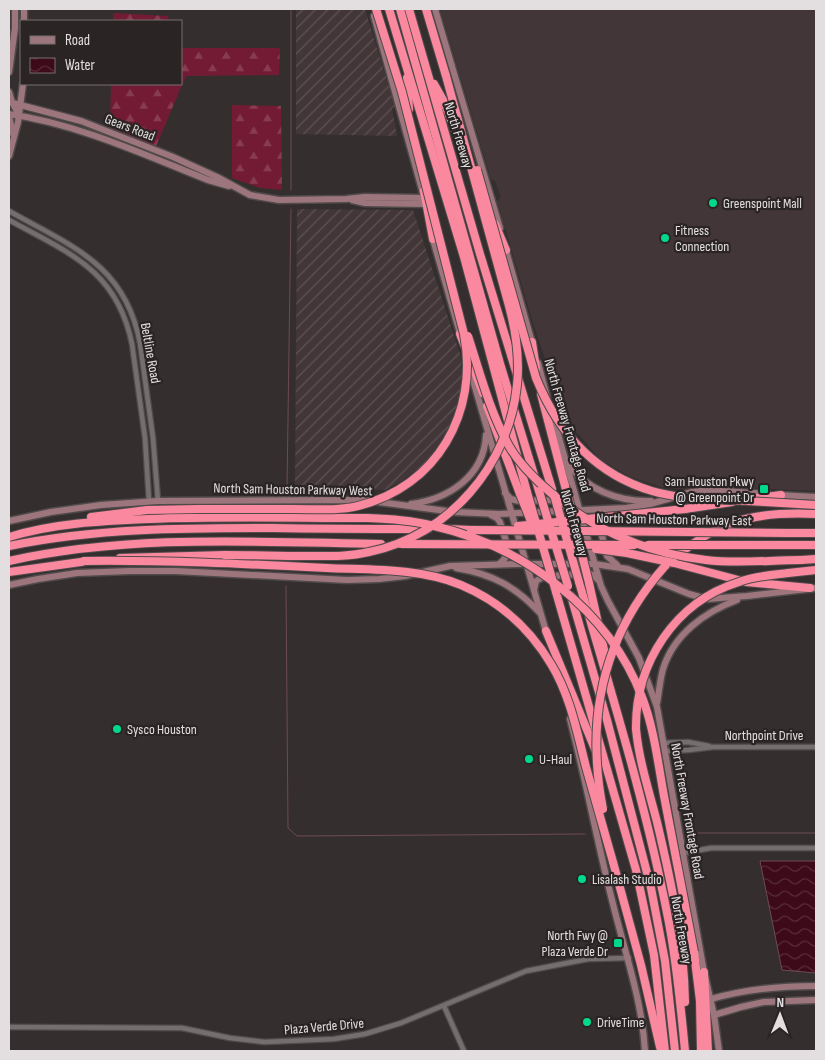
<svg xmlns="http://www.w3.org/2000/svg" width="825" height="1060" font-family="'Sofia Sans Condensed',sans-serif">
  <style>
    .built { fill: #433638 }
    .industrial { fill: url(#industrial-furrows) }
    .forest { fill: url(#forest-firs) }
    .water { fill: url(#water-waves); stroke: #6e4a54 }
    .lines { fill: none; stroke-linecap: round; stroke-linejoin: round }
    .stream { stroke: #6e4a54; stroke-width: 1 }
    .street-casing { stroke: #504a4b; stroke-width: 7 }
    .secondary-casing { stroke: #504a4b; stroke-width: 9 }
    .highway-casing { stroke: #504a4b; stroke-width: 10 }
    .street { stroke: #756e6f; stroke-width: 4.5 }
    .secondary { stroke: #9d767d; stroke-width: 6 }
    .highway { stroke: #fa889e; stroke-width: 8 }
    .highway-bridge-casing { stroke: #504a4b; stroke-width: 10; stroke-linecap: butt }
    .highway-bridge { stroke: #fa889e; stroke-width: 8 }
    .poi-dot { fill: #00d98c; stroke: #2a2425; stroke-width: 2 }
    .labels { text-anchor: middle; stroke-width: 4.5; stroke-linejoin: round; paint-order: stroke }
    .street-label { font-size: 14px; fill: #e3dfe0; stroke: #2a2425 }
    .poi-label { font-size: 14px; fill: #e3dfe0; stroke: #2a2425; text-anchor: start }
  </style>
  <defs>
    <pattern id="industrial-furrows" width="10" height="10" patternUnits="userSpaceOnUse" patternTransform="scale(1.25)"><rect width="10" height="10" fill="#433638"/><path d="M-1 1l2-2M0 10L10 0M9 11l2-2" fill="none" stroke="#5e5354"/></pattern>
    <pattern id="forest-firs" width="22" height="20" patternUnits="userSpaceOnUse" patternTransform="scale(1.25)"><rect width="22" height="20" fill="#731b34"/><path d="M5 1l3.5 6h-7zM16 11l3.5 6h-7z" fill="#873c51"/></pattern>
    <pattern id="water-waves" width="16" height="10" patternUnits="userSpaceOnUse" patternTransform="scale(1.25)"><rect width="16" height="10" fill="#3c0a18"/><path d="M0 5q4-4 8 0t8 0" fill="none" stroke="#582d39"/></pattern>
  </defs>
  <rect width="100%" height="100%" fill="#342e2f"/>
  <path class="built" d="M441 9H816V491L713 486 678 489 660 487 629 476 601 460 570 425 561 406 533 323 497 201 501 197 495 181 491 179 441 12Z"/>
  <g class="industrial">
    <path d="M296 9H365L395 107 392 108 397 136 296 134Z"/>
    <path d="M297 209 413 210 461 357 463 383 455 414 447 431 435 451 421 467 402 481 385 490 295 489Z"/>
  </g>
  <g class="forest">
    <path d="M113 13 168 16 169 21H113Z"/>
    <path d="M181 48H280L279 75 186 76 156 146 110 127 111 84H181Z"/>
    <path d="M232 105 281 106 282 190 260 188 232 178Z"/>
  </g>
  <path class="water" d="M760 861H816V973L782 970Z"/>
  <g class="lines">
    <g class="stream">
      <path d="M291 190V9"/>
      <path d="M287 489 291 209"/>
      <path d="M286 586 288 828 297 836 585 834"/>
      <path d="M690 833H816"/>
    </g>
    <g class="street-casing">
      <g id="street">
        <path d="M9 211C71 246 125 264 140 343L153 438 158 501"/>
        <path d="M9 220C69 253 117 270 132 344L145 438 149 501"/>
        <path d="M663 743 688 742 709 746"/>
        <path d="M665 751 689 750 713 747H816"/>
        <path d="M683 853 711 848H816"/>
        <path d="M444 1006 464 1051"/>
        <path d="M9 1027 182 1028 230 1038 264 1042 334 1039 365 1034 401 1023 526 971 588 959 629 958"/>
      </g>
    </g>
    <g class="secondary-casing">
      <g id="secondary">
        <path d="M24 9V21"/>
        <path d="M435 9 500 228"/>
        <path d="M374 16 424 197"/>
        <path d="M9 72 15 28V9"/>
        <path d="M9 92 12 102 19 115"/>
        <path d="M9 102 81 121 173 157 217 177 250 195 279 200 346 199 365 197 424 198"/>
        <path d="M9 114C78 124 143 154 208 180L229 186"/>
        <path d="M9 116 13 134"/>
        <path d="M9 156 18 122 23 84"/>
        <path d="M352 200 365 203 426 204"/>
        <path d="M432 236 461 337"/>
        <path d="M505 247 533 346"/>
        <path d="M468 363 547 635"/>
        <path d="M538 363 547 397"/>
        <path d="M552 413 601 586 608 601 639 658 657 707 704 972 714 1015 719 1051"/>
        <path d="M568 463C586 490 619 502 651 501"/>
        <path d="M505 493 511 499 519 501 560 500"/>
        <path d="M778 495 816 497"/>
        <path d="M411 504C449 499 484 476 486 435"/>
        <path d="M491 515 497 518 500 522C504 536 514 555 499 564"/>
        <path d="M9 521 51 512 101 505 158 501 364 500 454 512 499 514 626 508 650 504 692 492 700 491H723L768 494"/>
        <path d="M600 528 607 556 617 565"/>
        <path d="M456 568C492 574 515 586 540 613"/>
        <path d="M9 585 38 579 77 573 130 571H176L347 580 379 579 405 576 450 566 518 564H594L628 569 689 594 707 599 747 596 816 588"/>
        <path d="M534 590 536 581 543 577 588 573 593 575 598 580"/>
        <path d="M657 703C659 692 660 680 663 669 674 634 705 612 737 600"/>
        <path d="M570 719C586 780 597 842 613 904 625 953 642 1000 645 1051"/>
        <path d="M711 999C746 989 780 986 816 986"/>
        <path d="M714 1015 741 1007 764 1002 816 1000"/>
      </g>
    </g>
    <g class="highway-casing">
      <g id="highway">
        <path d="M389 9 464 257 527 492"/>
        <path d="M400 9 501 367 539 491"/>
        <path d="M409 9 480 254 552 489"/>
        <path d="M426 9 446 76"/>
        <path d="M407 78 409 109"/>
        <path d="M434 84 443 100 465 154"/>
        <path d="M424 191 433 239"/>
        <path d="M495 224 506 250"/>
        <path d="M460 334 483 393"/>
        <path d="M532 342 536 368"/>
        <path d="M541 394 565 486"/>
        <path d="M487 406 520 494"/>
        <path d="M750 499 781 495"/>
        <path d="M685 509 732 502"/>
        <path d="M91 517 147 510 198 509"/>
        <path d="M449 529 471 530"/>
        <path d="M787 533H816"/>
        <path d="M9 537C55 523 101 521 149 519 221 516 294 518 367 518"/>
        <path d="M787 545H816"/>
        <path d="M9 546C97 528 183 528 273 528 324 529 376 529 428 529"/>
        <path d="M120 558 225 555"/>
        <path d="M801 560 816 559"/>
        <path d="M9 561C131 534 257 542 381 544"/>
        <path d="M674 563 746 582 810 588"/>
        <path d="M665 566C715 521 751 511 816 514"/>
        <path d="M9 572 88 561"/>
        <path d="M788 573 816 570"/>
        <path d="M579 582C612 695 647 808 669 923 677 966 681 1008 685 1051"/>
        <path d="M589 583 607 663"/>
        <path d="M556 592 636 870 654 955 665 1051"/>
        <path d="M571 596 607 720 651 888 665 961 675 1051"/>
        <path d="M546 631 597 754"/>
        <path d="M636 729C639 761 649 791 657 822 671 881 684 941 685 1002"/>
        <path d="M613 862 641 965 660 1047"/>
        <path d="M694 952 700 1001 701 1051"/>
        <path d="M704 972 708 1051"/>
      </g>
    </g>
    <use href="#street" class="street"/>
    <use href="#secondary" class="secondary"/>
    <use href="#highway" class="highway"/>
    <g class="highway-bridge-casing">
      <g id="highway-bridge">
        <path d="M477 170 536 378C558 432 595 474 652 491 672 497 693 498 713 499 747 501 782 503 816 505"/>
        <path d="M468 336C480 373 490 412 509 446 518 462 530 474 543 486 589 528 645 553 706 560 737 564 770 560 801 560"/>
        <path d="M565 486 572 511"/>
        <path d="M539 491 568 586"/>
        <path d="M527 492 556 592"/>
        <path d="M520 494 534 529"/>
        <path d="M554 495 579 582"/>
        <path d="M198 509C230 509 262 509 293 509 315 509 337 511 358 506 437 487 479 412 464 334L402 92 376 9"/>
        <path d="M367 518C389 519 412 520 434 526 523 546 609 610 642 697 654 728 658 763 664 796 674 848 684 900 694 952"/>
        <path d="M518 526 685 509"/>
        <path d="M575 527 589 583"/>
        <path d="M471 530 787 533"/>
        <path d="M401 544 634 545"/>
        <path d="M648 545H787"/>
        <path d="M596 549 627 553 674 563"/>
        <path d="M225 555C252 555 278 556 305 556 326 556 348 557 369 552 449 536 509 465 517 385 520 358 516 332 509 306L446 76"/>
        <path d="M84 561C165 560 246 564 327 568 371 570 420 568 461 585 499 601 530 629 551 664 570 695 577 732 586 767 595 799 604 830 613 862"/>
        <path d="M636 729C635 663 675 602 739 582 755 576 772 575 788 573"/>
        <path d="M603 809C585 718 603 636 665 566"/>
      </g>
    </g>
    <use href="#highway-bridge" class="highway-bridge"/>
  </g>
  <g class="poi-dot">
    <circle cx="713" cy="203" r="5"/>
    <circle cx="665" cy="238" r="5"/>
    <rect x="759" y="484" width="10" height="10" rx="2.5"/>
    <circle cx="117" cy="729" r="5"/>
    <circle cx="529" cy="759" r="5"/>
    <circle cx="582" cy="879" r="5"/>
    <rect x="613" y="938" width="10" height="10" rx="2.5"/>
    <circle cx="587" cy="1022" r="5"/>
  </g>
  <g class="labels">
    <g class="street-label">
      <text transform="translate(130 127) rotate(21)" y="5">Gears Road</text>
      <text transform="translate(459 135) rotate(73)" y="5">North Freeway</text>
      <text transform="translate(151 353) rotate(80)" y="5">Beltline Road</text>
      <text transform="translate(568 425) rotate(74)" y="5">North Freeway Frontage Road</text>
      <text transform="translate(293 489) rotate(1)" y="5">North Sam Houston Parkway West</text>
      <text transform="translate(674 519) rotate(1)" y="5">North Sam Houston Parkway East</text>
      <text transform="translate(575 523) rotate(74)" y="5">North Freeway</text>
      <text x="764" y="740">Northpoint Drive</text>
      <text transform="translate(688 811) rotate(80)" y="5">North Freeway Frontage Road</text>
      <text transform="translate(682 930) rotate(80)" y="5">North Freeway</text>
      <text transform="translate(324 1026) rotate(-5)" y="5">Plaza Verde Drive</text>
    </g>
    <g class="poi-label">
      <text x="723" y="208">Greenspoint Mall</text>
      <text x="675" y="235">Fitness<tspan x="675" dy="16">Connection</tspan></text>
      <text x="754" y="486" text-anchor="end">Sam Houston Pkwy<tspan x="754" dy="16">@ Greenpoint Dr</tspan></text>
      <text x="127" y="734">Sysco Houston</text>
      <text x="539" y="764">U-Haul</text>
      <text x="592" y="884">Lisalash Studio</text>
      <text x="608" y="940" text-anchor="end">North Fwy @<tspan x="608" dy="16">Plaza Verde Dr</tspan></text>
      <text x="597" y="1027">DriveTime</text>
    </g>
  </g>
  <rect width="825" height="1060" fill="none" stroke="#e3dfe0" stroke-width="20"/>
  <rect x="20" y="20" width="162" height="65" fill="#2a2425" stroke="#746f70"/>
  <rect x="30" y="36" width="25" height="8" fill="#9d767d" stroke="#746f70"/>
  <text x="65" y="45" font-size="15" fill="#e3dfe0">Road</text>
  <rect x="30" y="58" width="25" height="15" fill="url(#water-waves)" stroke="#746f70"/>
  <text x="65" y="70" font-size="15" fill="#e3dfe0">Water</text>
  <g transform="translate(780 1015) rotate(1)" stroke="#2a2425" stroke-width="4" paint-order="stroke">
  <path d="M0-4L9 19L0 12L-9 19Z" fill="#e3dfe0"/>
  <text y="-8" font-size="14" font-weight="bold" text-anchor="middle" fill="#e3dfe0">N</text>
  </g>
</svg>
